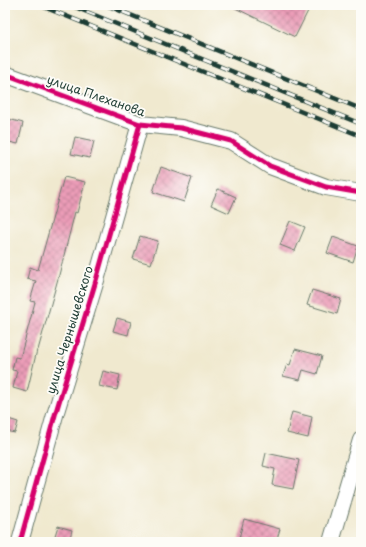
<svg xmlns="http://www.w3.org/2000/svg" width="366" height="547" font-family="'Playpen Sans',sans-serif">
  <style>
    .building { fill: url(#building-cross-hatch) }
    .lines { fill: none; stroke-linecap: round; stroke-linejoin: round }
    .minor-casing { stroke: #68796a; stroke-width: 18 }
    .minor { stroke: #fff; stroke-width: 16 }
    .rail-casing { stroke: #1f3d34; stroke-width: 4.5 }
    .rail { stroke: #fdfcf7; stroke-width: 3; stroke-dasharray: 9; stroke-linecap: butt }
    .cycleway-casing { stroke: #fdfcf7; stroke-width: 8 }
    .cycleway { stroke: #d6006c; stroke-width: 5 }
    .labels { text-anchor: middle; stroke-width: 3.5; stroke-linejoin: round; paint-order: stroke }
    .street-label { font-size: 12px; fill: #1f3d34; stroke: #fdfcf7 }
  </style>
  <defs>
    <pattern id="building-cross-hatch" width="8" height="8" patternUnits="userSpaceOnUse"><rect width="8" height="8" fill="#eb9cb7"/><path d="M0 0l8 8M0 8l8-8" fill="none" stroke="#be8096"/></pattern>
  </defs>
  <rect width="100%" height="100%" fill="#fdfcf7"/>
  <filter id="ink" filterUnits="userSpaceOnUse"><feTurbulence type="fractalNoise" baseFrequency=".025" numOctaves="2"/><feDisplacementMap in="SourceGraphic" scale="8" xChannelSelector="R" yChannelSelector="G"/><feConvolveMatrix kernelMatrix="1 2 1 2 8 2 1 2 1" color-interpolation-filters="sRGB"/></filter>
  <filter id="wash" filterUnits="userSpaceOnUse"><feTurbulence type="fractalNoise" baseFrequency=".012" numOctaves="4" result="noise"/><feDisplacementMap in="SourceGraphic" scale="16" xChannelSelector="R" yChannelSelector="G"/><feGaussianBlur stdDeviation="0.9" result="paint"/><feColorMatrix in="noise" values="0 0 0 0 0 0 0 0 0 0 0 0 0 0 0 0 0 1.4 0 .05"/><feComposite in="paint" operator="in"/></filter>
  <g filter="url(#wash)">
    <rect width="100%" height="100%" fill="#f0e9cf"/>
    <g id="blocks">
      <g class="building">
        <path d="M229 5H311L295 37Z"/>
        <path d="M5 118 23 123 18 144 5 141Z"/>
        <path d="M75 137 94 141 90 158 71 154Z"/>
        <path d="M161 167 192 178 184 202 153 192Z"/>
        <path d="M64 177 85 182 77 213 75 212 59 275 38 350H37L27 392 13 388 17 371 12 370 15 357 20 358 35 302 30 301 36 281 27 279 30 267 38 270Z"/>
        <path d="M218 189 236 197 229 213 211 205Z"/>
        <path d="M290 221 305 227 295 251 280 245Z"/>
        <path d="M140 236 158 241 151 264 133 259Z"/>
        <path d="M333 237 358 246 353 262 327 253Z"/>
        <path d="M312 290 341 299 337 314 307 305Z"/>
        <path d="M117 318 131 322 128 335 113 331Z"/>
        <path d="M295 349 322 356 317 374 303 370 300 380 283 376 287 364 290 365Z"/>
        <path d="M103 371 120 375 117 390 99 386Z"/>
        <path d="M292 412 312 417 308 438 287 433Z"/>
        <path d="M5 418 18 422 15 433 5 431Z"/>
        <path d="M266 453 299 460 293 489 272 485 275 469 263 466Z"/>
        <path d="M244 519 280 529 276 542H238Z"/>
        <path d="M58 526 72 530 69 542H53Z"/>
      </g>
    </g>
  </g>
  <g filter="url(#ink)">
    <use href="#blocks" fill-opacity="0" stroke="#68796a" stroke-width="1"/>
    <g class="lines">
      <g class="minor-casing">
        <g id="minor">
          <path d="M5 74 140 124 181 128 231 141 270 166 326 187 361 193"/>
          <path d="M20 542 55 415 97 277 140 124"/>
          <path d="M331 542 361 440"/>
        </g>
      </g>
      <use href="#minor" class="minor"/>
      <g class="rail-casing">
        <g id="rail">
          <path d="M39 5 361 136"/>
          <path d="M70 5 361 124"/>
          <path d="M106 5 361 109"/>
        </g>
      </g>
      <use href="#rail" class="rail"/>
      <g class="cycleway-casing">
        <g id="cycleway">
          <path d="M5 74 140 124 181 128 231 141 270 166 326 187 361 193"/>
          <path d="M20 542 55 415 97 277 140 124"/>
        </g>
      </g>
      <use href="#cycleway" class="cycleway"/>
    </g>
  </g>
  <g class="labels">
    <g class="street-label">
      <text transform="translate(96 96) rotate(19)" y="4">улица Плеханова</text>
      <text transform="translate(70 330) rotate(-73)" y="4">улица Чернышевского</text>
    </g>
  </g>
  <rect width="366" height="547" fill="none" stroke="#fdfcf7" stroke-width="20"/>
</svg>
